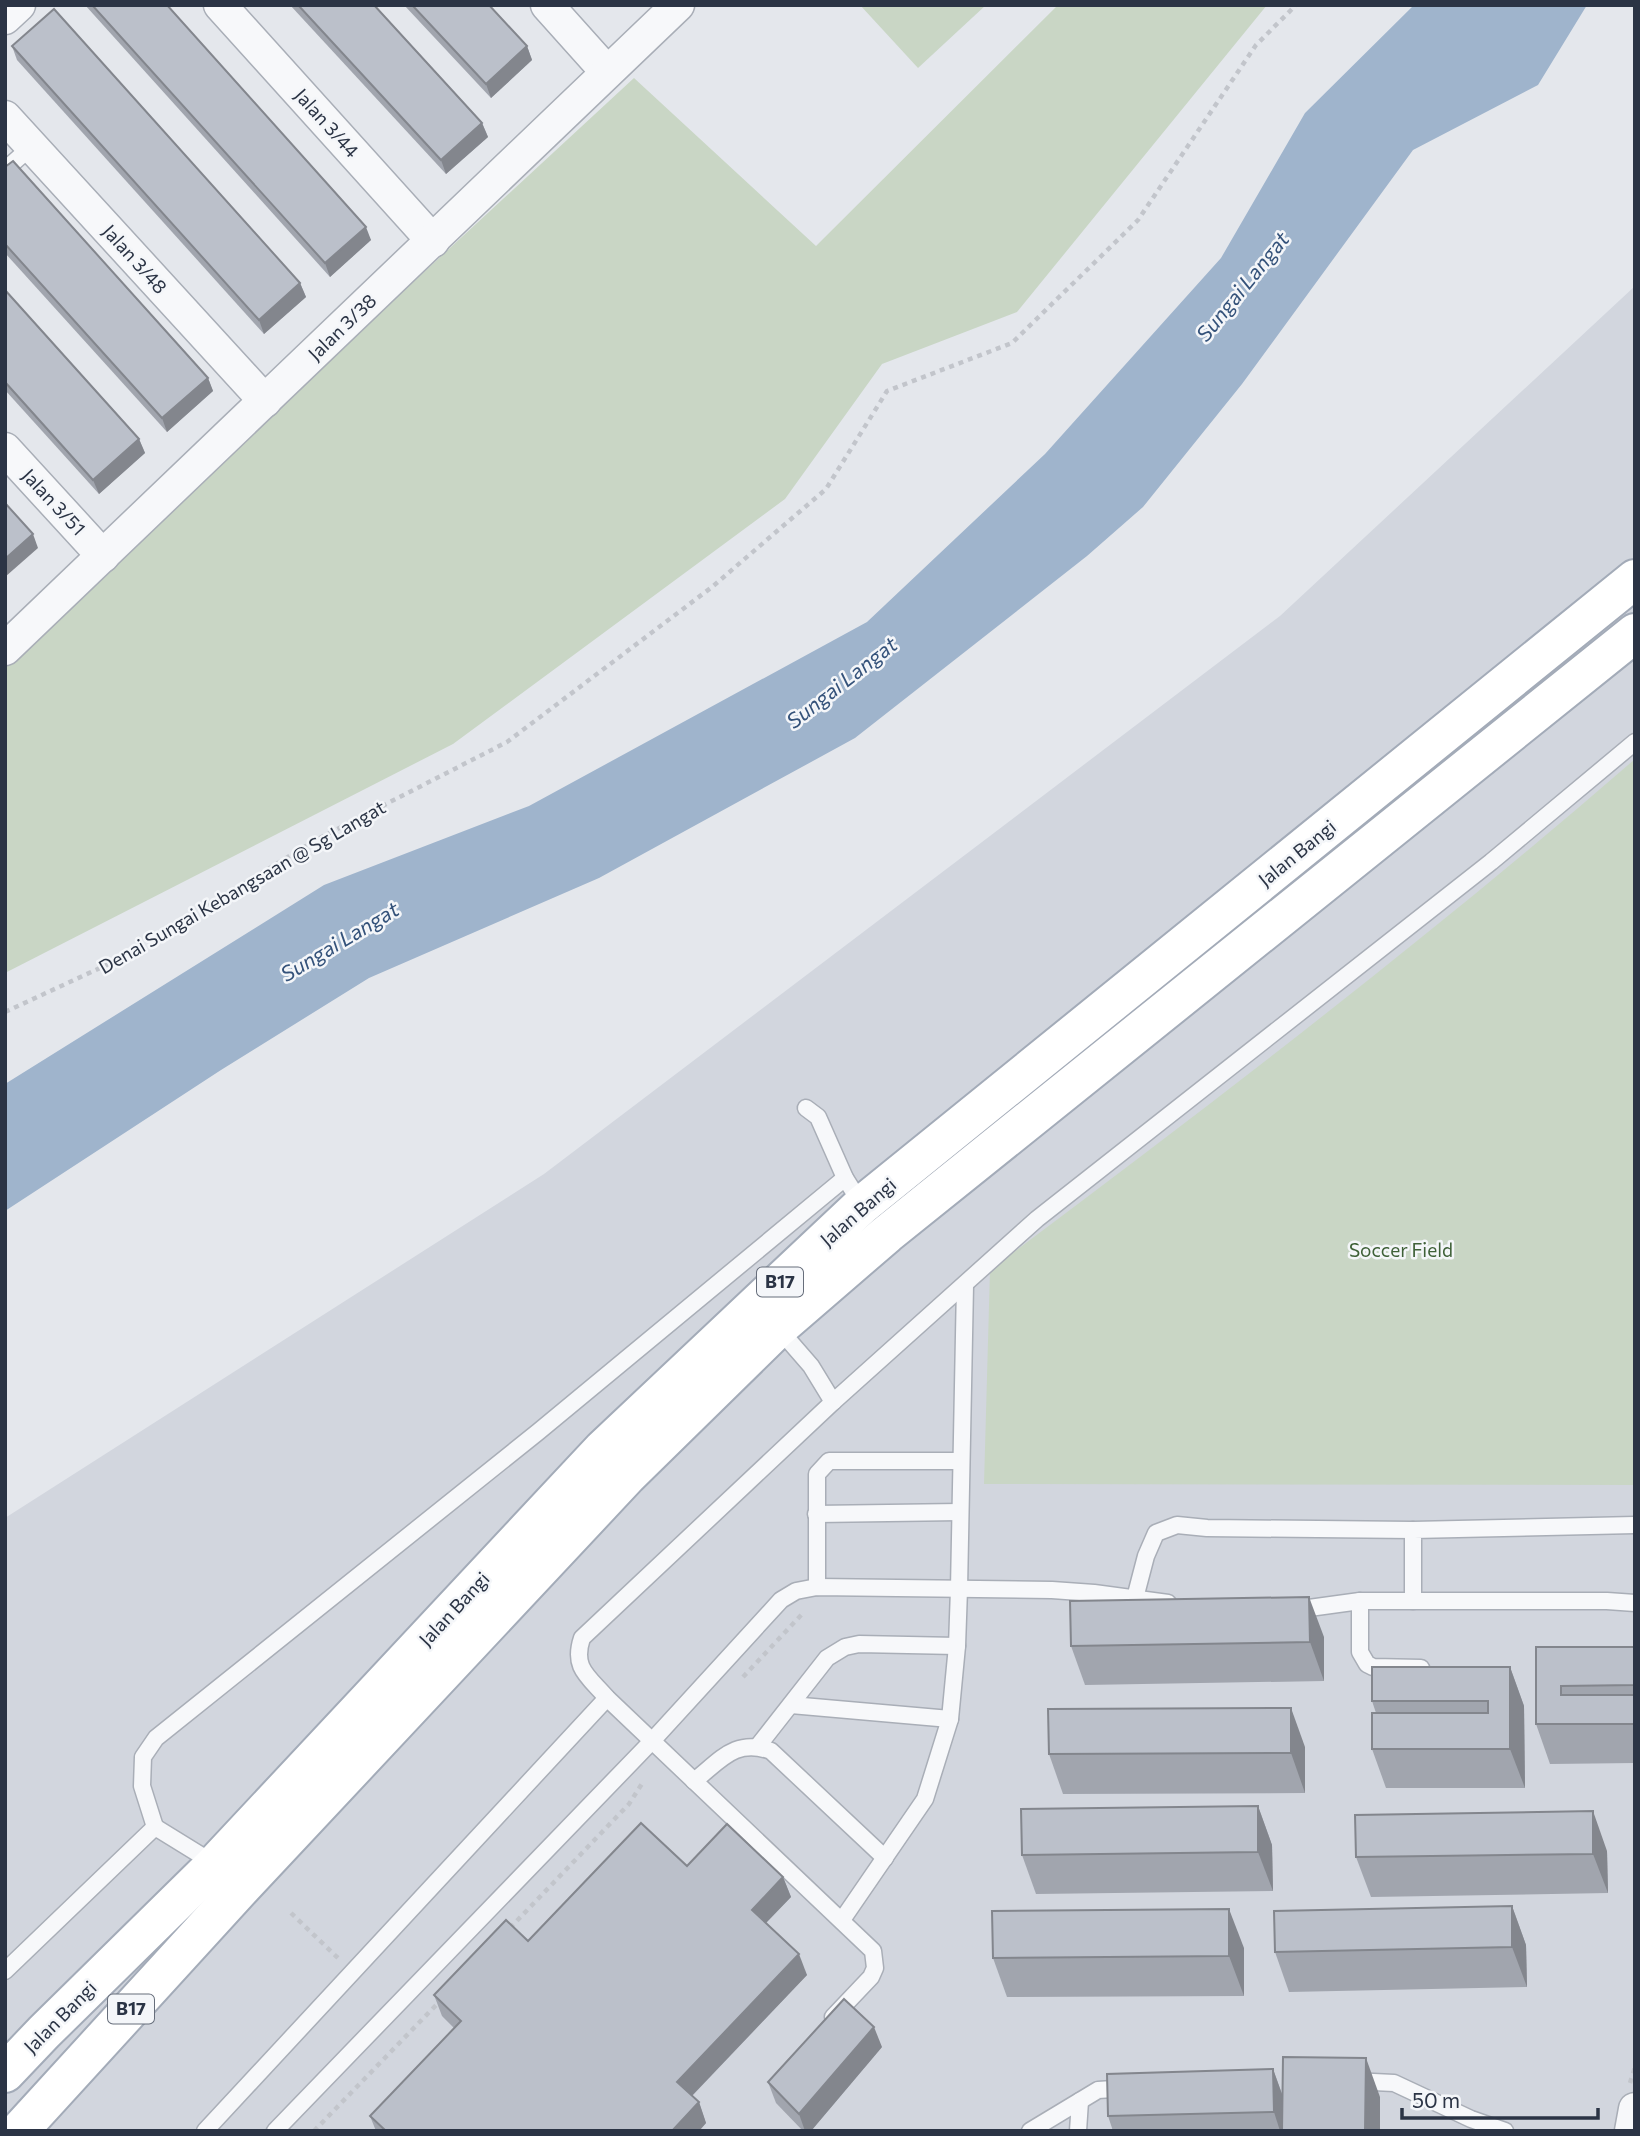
<svg xmlns="http://www.w3.org/2000/svg" width="1640" height="2136" font-family="Commissioner,sans-serif">
  <style>
    .built { fill: #d2d6de }
    .green { fill: #c9d6c5 }
    .water { fill: #9fb4cc }
    .lines { fill: none; stroke-linecap: round; stroke-linejoin: round }
    .service-casing { stroke: #a9aeb7; stroke-width: 19 }
    .minor-casing { stroke: #a9aeb7; stroke-width: 35 }
    .primary-casing { stroke: #a3abb8; stroke-width: 42 }
    .path { stroke: #c2c5cb; stroke-width: 4.5; stroke-dasharray: 5 5; stroke-linecap: butt }
    .service { stroke: #f7f8fa; stroke-width: 16 }
    .minor { stroke: #f7f8fa; stroke-width: 32 }
    .primary { stroke: #fff; stroke-width: 38 }
    .wall { fill: #a1a5ae }
    .shaded-wall { fill: #83868d }
    .building { fill: #bbc0ca; stroke: #83868d; stroke-width: 2 }
    .labels { text-anchor: middle; stroke-width: 5; stroke-linejoin: round; paint-order: stroke }
    .shield { fill: #f4f6f9; stroke: #676e7b; stroke-width: 2 }
    .shield-label { font-size: 18px; font-weight: bold; fill: #2b3445 }
    .street-label { font-size: 19px; fill: #2b3445; stroke: #f4f6f9 }
    .park-label { font-size: 19px; fill: #3f6138; stroke: #f4f6f9 }
    .water-label { font-size: 21px; font-style: italic; fill: #34527a; stroke: #f4f6f9 }
  </style>
  <rect width="100%" height="100%" fill="#e4e7ec"/>
  <path class="built" d="M1635 286V2131H5V1518L544 1174 1280 616Z"/>
  <g class="green">
    <path d="M860 5H986L918 68Z"/>
    <path d="M1058 5H1267L1017 312 882 364 785 499 453 744 5 973V659L634 78 816 246Z"/>
    <path d="M1635 759V1485L984 1484 990 1270C1209 1106 1428 939 1635 759Z"/>
  </g>
  <path class="water" d="M1414 5H1587L1538 85 1413 150 1242 384 1143 507 1087 556 855 738 599 878 369 978 221 1070 5 1211V1084L324 885 529 806 867 622 1045 454 1221 258 1305 113Z"/>
  <g class="lines">
    <g class="service-casing">
      <g id="service">
        <path d="M5 170 32 146"/>
        <path d="M806 1108 818 1117 845 1178 862 1205"/>
        <path d="M778 1328 811 1366 833 1402"/>
        <path d="M816 1514 960 1512"/>
        <path d="M817 1587V1474L829 1461H961"/>
        <path d="M1135 1598 1146 1556 1156 1533 1177 1525 1207 1528 1413 1530"/>
        <path d="M1360 1601V1652L1367 1664 1373 1667 1421 1668"/>
        <path d="M1413 1601V1530L1635 1525"/>
        <path d="M1292 1608H1309L1360 1601H1607L1635 1603"/>
        <path d="M791 1705 950 1719"/>
        <path d="M758 1746 827 1658 845 1647 859 1644 957 1646"/>
        <path d="M694 1781C721 1760 735 1738 771 1751L885 1858"/>
        <path d="M155 1827 142 1786 143 1757 156 1738 538 1432 845 1178"/>
        <path d="M842 1920 925 1799 950 1719 957 1646 959 1589 965 1285"/>
        <path d="M5 1971 155 1827 215 1864"/>
        <path d="M833 2017 871 1977 875 1968 873 1951 607 1698C588 1676 572 1668 582 1638L833 1402 1037 1219 1491 862 1635 742"/>
        <path d="M1353 2081 1394 2083 1471 2119 1505 2131"/>
        <path d="M205 2131 607 1698"/>
        <path d="M275 2131 652 1741 781 1600 796 1591 817 1587 1052 1590 1094 1593 1168 1603"/>
        <path d="M1030 2131 1098 2090 1128 2088"/>
        <path d="M1078 2131 1080 2101"/>
      </g>
    </g>
    <g class="minor-casing">
      <g id="minor">
        <path d="M220 5 433 241"/>
        <path d="M547 5 607 72"/>
        <path d="M5 18 19 5"/>
        <path d="M5 117 265 401"/>
        <path d="M5 449 103 556"/>
        <path d="M5 649 678 5"/>
        <path d="M1631 2131 1635 2109"/>
      </g>
    </g>
    <g class="primary-casing">
      <g id="primary">
        <path d="M5 2073 44 2032 215 1864 603 1449 862 1205 1635 579"/>
        <path d="M19 2131 242 1887 627 1476 778 1328 887 1234 1635 633"/>
      </g>
    </g>
    <g class="path">
      <path d="M5 1012 128 955 314 841 507 742 712 587 826 489 887 391 1012 343 1138 220 1256 45 1296 5"/>
      <path d="M743 1677 804 1612"/>
      <path d="M291 1913 339 1959"/>
      <path d="M510 1928 629 1804 643 1782"/>
      <path d="M1630 2083 1635 2067"/>
      <path d="M314 2131 441 2000"/>
    </g>
    <use href="#service" class="service"/>
    <use href="#minor" class="minor"/>
    <use href="#primary" class="primary"/>
  </g>
  <g class="wall">
    <path d="M85 5H167L371 240 330 277Z"/>
    <path d="M290 5H374L482 123 488 137 446 174Z"/>
    <path d="M404 5H489L527 46 532 60 491 98Z"/>
    <path d="M12 46 300 283 306 297 264 334 17 60Z"/>
    <path d="M5 167 208 378 213 391 167 432 5 253Z"/>
    <path d="M5 290 139 439 145 453 99 494 5 390Z"/>
    <path d="M1324 1637V1681L1085 1685 1071 1646Z"/>
    <path d="M1536 1647H1635V1763L1550 1764 1536 1724Z"/>
    <path d="M1510 1667 1524 1706 1525 1788H1386L1372 1749 1376 1713 1372 1701Z"/>
    <path d="M1305 1747V1793L1063 1794 1049 1754Z"/>
    <path d="M1258 1806 1272 1845 1273 1891 1036 1894 1022 1855Z"/>
    <path d="M1607 1851 1608 1893 1371 1897 1356 1857Z"/>
    <path d="M687 1866 783 1877 791 1897 766 1923 807 1975 692 2096 699 2102 706 2123 699 2131H376L370 2116 454 2028 442 2016 434 1995Z"/>
    <path d="M1512 1906 1526 1945 1527 1987 1289 1992 1275 1952Z"/>
    <path d="M1244 1948V1996L1007 1997 993 1958Z"/>
    <path d="M882 2047 811 2131H803L776 2103 768 2082Z"/>
    <path d="M1273 2069 1283 2097H1380V2131H1113L1108 2116Z"/>
  </g>
  <g class="shaded-wall">
    <path d="M527 46 532 60 491 98 486 84Z"/>
    <path d="M482 123 488 137 446 174 441 160Z"/>
    <path d="M366 227 371 240 330 277 325 263Z"/>
    <path d="M300 283 306 297 264 334 259 320Z"/>
    <path d="M208 378 213 391 167 432 162 418Z"/>
    <path d="M139 439 145 453 99 494 93 480Z"/>
    <path d="M33 534 38 548 5 577V559Z"/>
    <path d="M1309 1597 1324 1637V1681L1310 1642Z"/>
    <path d="M1510 1667 1524 1706 1525 1788 1510 1749Z"/>
    <path d="M1291 1708 1305 1747V1793L1291 1753Z"/>
    <path d="M1258 1806 1272 1845 1273 1891 1258 1852Z"/>
    <path d="M1593 1811 1607 1851 1608 1893 1593 1854Z"/>
    <path d="M783 1877 791 1897 759 1930 752 1910Z"/>
    <path d="M1512 1906 1526 1945 1527 1987 1512 1947Z"/>
    <path d="M1229 1909 1244 1948V1996L1229 1956Z"/>
    <path d="M799 1954 807 1975 685 2103 677 2082Z"/>
    <path d="M874 2027 882 2047 811 2131H805L799 2114Z"/>
    <path d="M1366 2058 1380 2097V2131H1365Z"/>
    <path d="M1273 2069 1287 2108V2131H1280L1274 2112Z"/>
    <path d="M699 2102 706 2123 699 2131H672Z"/>
  </g>
  <g class="building">
    <path d="M92 5H167L366 227 325 263Z"/>
    <path d="M298 5H374L482 123 441 160Z"/>
    <path d="M412 5H489L527 46 486 84Z"/>
    <path d="M54 9 300 283 259 320 12 46Z"/>
    <path d="M13 161 208 378 162 418 5 244V167Z"/>
    <path d="M5 290 139 439 93 480 5 382Z"/>
    <path d="M5 503 33 534 5 559Z"/>
    <path d="M1309 1597 1310 1642 1071 1646 1070 1601Z"/>
    <path d="M1536 1647H1635V1685L1561 1686V1695H1635V1724H1536Z"/>
    <path d="M1372 1667H1510V1749H1372V1713H1488V1701H1372Z"/>
    <path d="M1291 1708V1753L1049 1754 1048 1709Z"/>
    <path d="M1258 1806V1852L1022 1855 1021 1809Z"/>
    <path d="M1593 1811V1854L1356 1857 1355 1815Z"/>
    <path d="M641 1823 687 1866 727 1824 783 1877 752 1910 799 1954 677 2082 699 2102 672 2131H386L370 2116 461 2021 434 1995 506 1920 528 1941Z"/>
    <path d="M1512 1906V1947L1275 1952 1274 1911Z"/>
    <path d="M1229 1909V1956L993 1958 992 1911Z"/>
    <path d="M844 1999 874 2027 799 2114 768 2082Z"/>
    <path d="M1283 2057 1366 2058 1365 2131H1282Z"/>
    <path d="M1273 2069 1274 2112 1108 2116 1107 2074Z"/>
  </g>
  <g class="labels">
    <g class="shield">
      <rect x="757" y="1267.5" width="46" height="29" rx="5"/>
      <rect x="108" y="1994.5" width="46" height="29" rx="5"/>
    </g>
    <g class="shield-label">
      <text x="780" y="1288">B17</text>
      <text x="131" y="2015">B17</text>
    </g>
    <g class="street-label">
      <text transform="translate(327 123) rotate(48)" y="7">Jalan 3/44</text>
      <text transform="translate(135 259) rotate(48)" y="7">Jalan 3/48</text>
      <text transform="translate(342 327) rotate(-44)" y="7">Jalan 3/38</text>
      <text transform="translate(54 502) rotate(47)" y="7">Jalan 3/51</text>
      <text transform="translate(1297 853) rotate(-39)" y="7">Jalan Bangi</text>
      <text transform="translate(242 887) rotate(-30)" y="7">Denai Sungai Kebangsaan @ Sg Langat</text>
      <text transform="translate(858 1212) rotate(-41)" y="7">Jalan Bangi</text>
      <text transform="translate(454 1609) rotate(-47)" y="7">Jalan Bangi</text>
      <text transform="translate(60 2017) rotate(-45)" y="7">Jalan Bangi</text>
    </g>
    <g class="park-label">
      <text x="1401" y="1257">Soccer Field</text>
    </g>
    <g class="water-label">
      <text transform="translate(1243 287) rotate(-51)" y="7">Sungai Langat</text>
      <text transform="translate(842 683) rotate(-38)" y="7">Sungai Langat</text>
      <text transform="translate(340 942) rotate(-31)" y="7">Sungai Langat</text>
    </g>
  </g>
  <rect width="1640" height="2136" fill="none" stroke="#2b3445" stroke-width="14"/>
  <path d="M1402 2108v10h196v-10" fill="none" stroke="#2b3445" stroke-width="3.5"/>
  <text x="1412" y="2108" font-size="21" fill="#2b3445" stroke="#f4f6f9" stroke-width="5" paint-order="stroke">50 m</text>
</svg>
